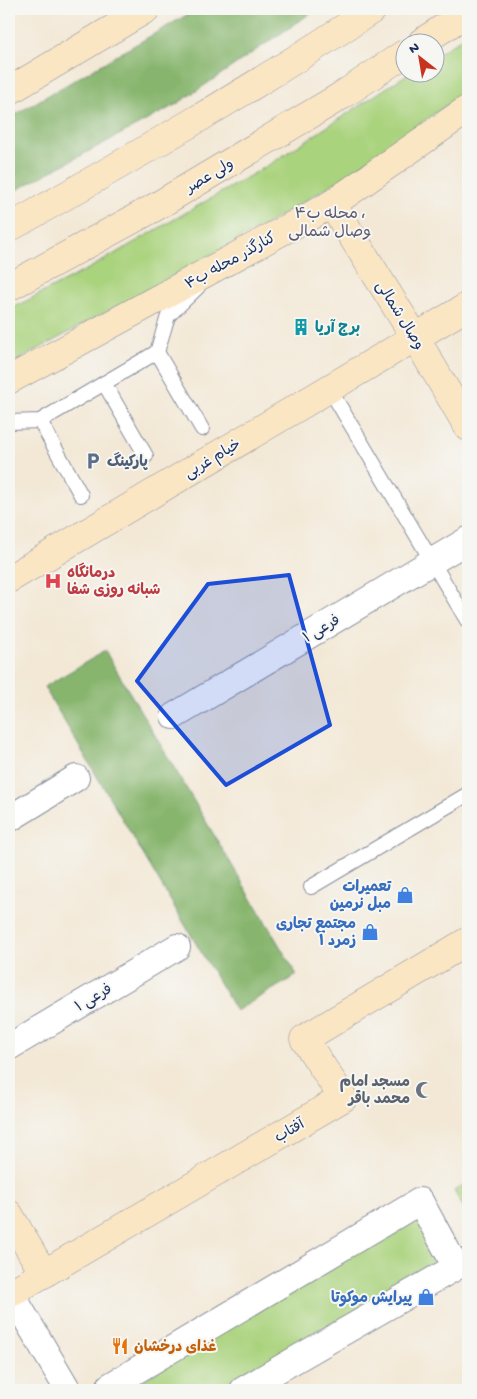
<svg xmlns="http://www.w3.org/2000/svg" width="477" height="1399" font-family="'Gochi Hand','Playpen Sans Arabic',sans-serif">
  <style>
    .green { fill: #aad37e; stroke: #62816e }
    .forest { fill: #87b56d; stroke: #517266 }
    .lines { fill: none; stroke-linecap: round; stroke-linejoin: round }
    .lane-casing { stroke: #878c9a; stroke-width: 16 }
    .street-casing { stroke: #878c9a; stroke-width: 28 }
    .secondary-casing { stroke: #878c9a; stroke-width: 29 }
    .lane { stroke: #fff; stroke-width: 14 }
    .street { stroke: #fff; stroke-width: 26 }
    .secondary { stroke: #fbe6c4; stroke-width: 28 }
    .marked { fill: #1d4ed8; fill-opacity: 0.2; stroke: #1d4ed8; stroke-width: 4; stroke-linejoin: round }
    .labels { text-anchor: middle; stroke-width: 4; stroke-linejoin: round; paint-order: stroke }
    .street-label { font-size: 15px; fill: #1b2f5e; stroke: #f6f6f2 }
    .culture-label { font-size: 15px; font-weight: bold; fill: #0d838f; stroke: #f6f6f2; text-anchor: start }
    .service-label { font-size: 15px; font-weight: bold; fill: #4e5e75; stroke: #f6f6f2; text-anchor: start }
    .health-label { font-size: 15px; font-weight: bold; fill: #be3a42; stroke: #f6f6f2; text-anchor: start }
    .shop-label { font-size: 15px; font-weight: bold; fill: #366cbe; stroke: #f6f6f2; text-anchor: end }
    .worship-label { font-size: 15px; font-weight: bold; fill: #5b616d; stroke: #f6f6f2; text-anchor: end }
    .food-label { font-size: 15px; font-weight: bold; fill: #c56008; stroke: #f6f6f2; text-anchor: start }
    .neighbourhood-label { font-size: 16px; fill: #5e576d; stroke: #f6f6f2 }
  </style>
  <rect width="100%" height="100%" fill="#f6f6f2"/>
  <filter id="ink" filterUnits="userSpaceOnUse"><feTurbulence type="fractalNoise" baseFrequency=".02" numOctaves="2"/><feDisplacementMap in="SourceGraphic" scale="10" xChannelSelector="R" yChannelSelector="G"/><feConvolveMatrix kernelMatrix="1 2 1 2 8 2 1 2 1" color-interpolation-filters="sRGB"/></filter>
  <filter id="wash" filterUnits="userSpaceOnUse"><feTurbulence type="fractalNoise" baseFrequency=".0096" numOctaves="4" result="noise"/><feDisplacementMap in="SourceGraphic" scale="20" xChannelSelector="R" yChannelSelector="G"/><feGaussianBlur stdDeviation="1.12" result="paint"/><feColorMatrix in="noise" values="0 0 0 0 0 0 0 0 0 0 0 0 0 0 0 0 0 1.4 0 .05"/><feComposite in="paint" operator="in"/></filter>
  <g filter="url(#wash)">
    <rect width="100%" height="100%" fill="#f3e8d6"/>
    <g class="green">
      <path d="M468 34V90L341 179 267 224 9 365V310L90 268 272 163 409 73 434 72 435 56Z"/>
      <path d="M468 1182V1215L454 1191Z"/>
      <path d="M430 1204 460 1255 234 1390H127Z"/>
    </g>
    <g class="forest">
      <path d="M197 9H317L177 104 9 194V118Z"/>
      <path d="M105 651 297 975 236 1011 44 687Z"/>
    </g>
  </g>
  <g filter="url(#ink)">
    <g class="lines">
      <g class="lane-casing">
        <g id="lane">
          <path d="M157 352 202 429"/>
          <path d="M104 383 146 456"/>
          <path d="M329 388 468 622"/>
          <path d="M40 421 81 495"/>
          <path d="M9 422 40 421 157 352 168 316 198 287"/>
          <path d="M311 887 468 794"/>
        </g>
      </g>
      <g class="street-casing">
        <g id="street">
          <path d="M174 716 468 540"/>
          <path d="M9 819 76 778"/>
          <path d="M9 1047 177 947"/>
          <path d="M11 1293 68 1390"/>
          <path d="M110 1386 420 1201 456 1267 243 1390"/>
        </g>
      </g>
      <g class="secondary-casing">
        <g id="secondary">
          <path d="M422 42 468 12"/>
          <path d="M9 91 146 9"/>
          <path d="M332 204 415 337 468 427"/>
          <path d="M9 228C132 158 255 88 373 9"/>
          <path d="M9 287 152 209 341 96 404 54"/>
          <path d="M9 380 332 204 468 109"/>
          <path d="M9 579 468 306"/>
          <path d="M9 1214 44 1274"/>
          <path d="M9 1294 343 1098 304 1039 468 941"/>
        </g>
      </g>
      <use href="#lane" class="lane"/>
      <use href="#street" class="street"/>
      <use href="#secondary" class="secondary"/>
    </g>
  </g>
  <path class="marked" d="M289 575 330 725 226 785 137 681 208 584Z"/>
  <defs>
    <g id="building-bare" transform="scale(1.35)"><path d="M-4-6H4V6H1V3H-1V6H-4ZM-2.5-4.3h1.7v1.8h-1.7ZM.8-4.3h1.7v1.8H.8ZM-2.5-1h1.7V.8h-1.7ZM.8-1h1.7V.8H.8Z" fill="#0f9aa8" stroke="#f6f6f2" stroke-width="2.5" paint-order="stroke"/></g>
    <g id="parking-bare" transform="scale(1.35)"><path d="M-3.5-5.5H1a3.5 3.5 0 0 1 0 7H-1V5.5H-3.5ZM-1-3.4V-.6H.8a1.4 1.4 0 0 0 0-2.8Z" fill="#5c6f8a" stroke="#f6f6f2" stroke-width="2.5" paint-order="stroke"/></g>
    <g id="hospital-bare" transform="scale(1.35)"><path d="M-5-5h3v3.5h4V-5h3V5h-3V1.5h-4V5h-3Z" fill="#e0444e" stroke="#f6f6f2" stroke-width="2.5" paint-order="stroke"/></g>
    <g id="shop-bare" transform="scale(1.35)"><path d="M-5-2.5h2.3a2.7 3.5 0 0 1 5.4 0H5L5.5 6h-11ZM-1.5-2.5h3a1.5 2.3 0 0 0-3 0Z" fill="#3f7fe0" stroke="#f6f6f2" stroke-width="2.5" paint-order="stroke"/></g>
    <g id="mosque-bare" transform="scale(1.35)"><path d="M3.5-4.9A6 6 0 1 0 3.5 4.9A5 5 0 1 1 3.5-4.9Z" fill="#6b7280" stroke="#f6f6f2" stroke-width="2.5" paint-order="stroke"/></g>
    <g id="restaurant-bare" transform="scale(1.35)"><path d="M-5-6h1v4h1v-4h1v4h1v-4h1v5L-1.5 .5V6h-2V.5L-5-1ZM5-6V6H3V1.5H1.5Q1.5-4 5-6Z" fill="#e8710a" stroke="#f6f6f2" stroke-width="2.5" paint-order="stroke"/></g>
  </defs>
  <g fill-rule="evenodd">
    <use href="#building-bare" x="301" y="327"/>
    <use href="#parking-bare" x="93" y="461"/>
    <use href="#hospital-bare" x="53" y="581"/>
    <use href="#shop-bare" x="405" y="895"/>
    <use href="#shop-bare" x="370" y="932"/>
    <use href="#mosque-bare" x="424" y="1090"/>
    <use href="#shop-bare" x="426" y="1297"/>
    <use href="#restaurant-bare" x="120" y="1346"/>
  </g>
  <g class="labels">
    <g class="street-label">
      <text transform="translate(209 175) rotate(-31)" y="5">ولی عصر</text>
      <text transform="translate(230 260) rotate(-29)" y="5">کنارگذر محله ب۴</text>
      <text transform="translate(401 315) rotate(58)" y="5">وصال شمالی</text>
      <text transform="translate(212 458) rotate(-31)" y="5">خیام غربی</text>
      <text transform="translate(321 628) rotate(-31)" y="5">فرعی ۱</text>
      <text transform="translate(93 997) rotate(-31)" y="5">فرعی ۱</text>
      <text transform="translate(289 1130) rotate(-30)" y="5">آفتاب</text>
    </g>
    <g class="culture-label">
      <text x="315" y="332">برج آریا</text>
    </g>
    <g class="service-label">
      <text x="107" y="466">پارکینگ</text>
    </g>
    <g class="health-label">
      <text x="67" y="577">درمانگاه<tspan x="67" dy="17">شبانه روزی شفا</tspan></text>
    </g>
    <g class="shop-label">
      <text x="391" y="891">تعمیرات<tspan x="391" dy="17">مبل نرمین</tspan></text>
      <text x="356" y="928">مجتمع تجاری<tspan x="356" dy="17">زمرد ۱</tspan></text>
      <text x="412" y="1302">پیرایش موکوتا</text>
    </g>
    <g class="worship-label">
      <text x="410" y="1086">مسجد امام<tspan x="410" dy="17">محمد باقر</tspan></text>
    </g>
    <g class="food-label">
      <text x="134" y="1351">غذای درخشان</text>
    </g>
    <g class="neighbourhood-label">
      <text x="330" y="218">محله ب۴ ،<tspan x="330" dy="18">وصال شمالی</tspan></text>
    </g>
  </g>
  <rect width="477" height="1399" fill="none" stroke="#f6f6f2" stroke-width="30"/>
  <g transform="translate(420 58) rotate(329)"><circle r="24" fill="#f6f6f2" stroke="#9ea6b7"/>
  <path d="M0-4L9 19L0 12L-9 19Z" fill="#c8321e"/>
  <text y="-8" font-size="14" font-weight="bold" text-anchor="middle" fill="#1b2f5e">N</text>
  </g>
</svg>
